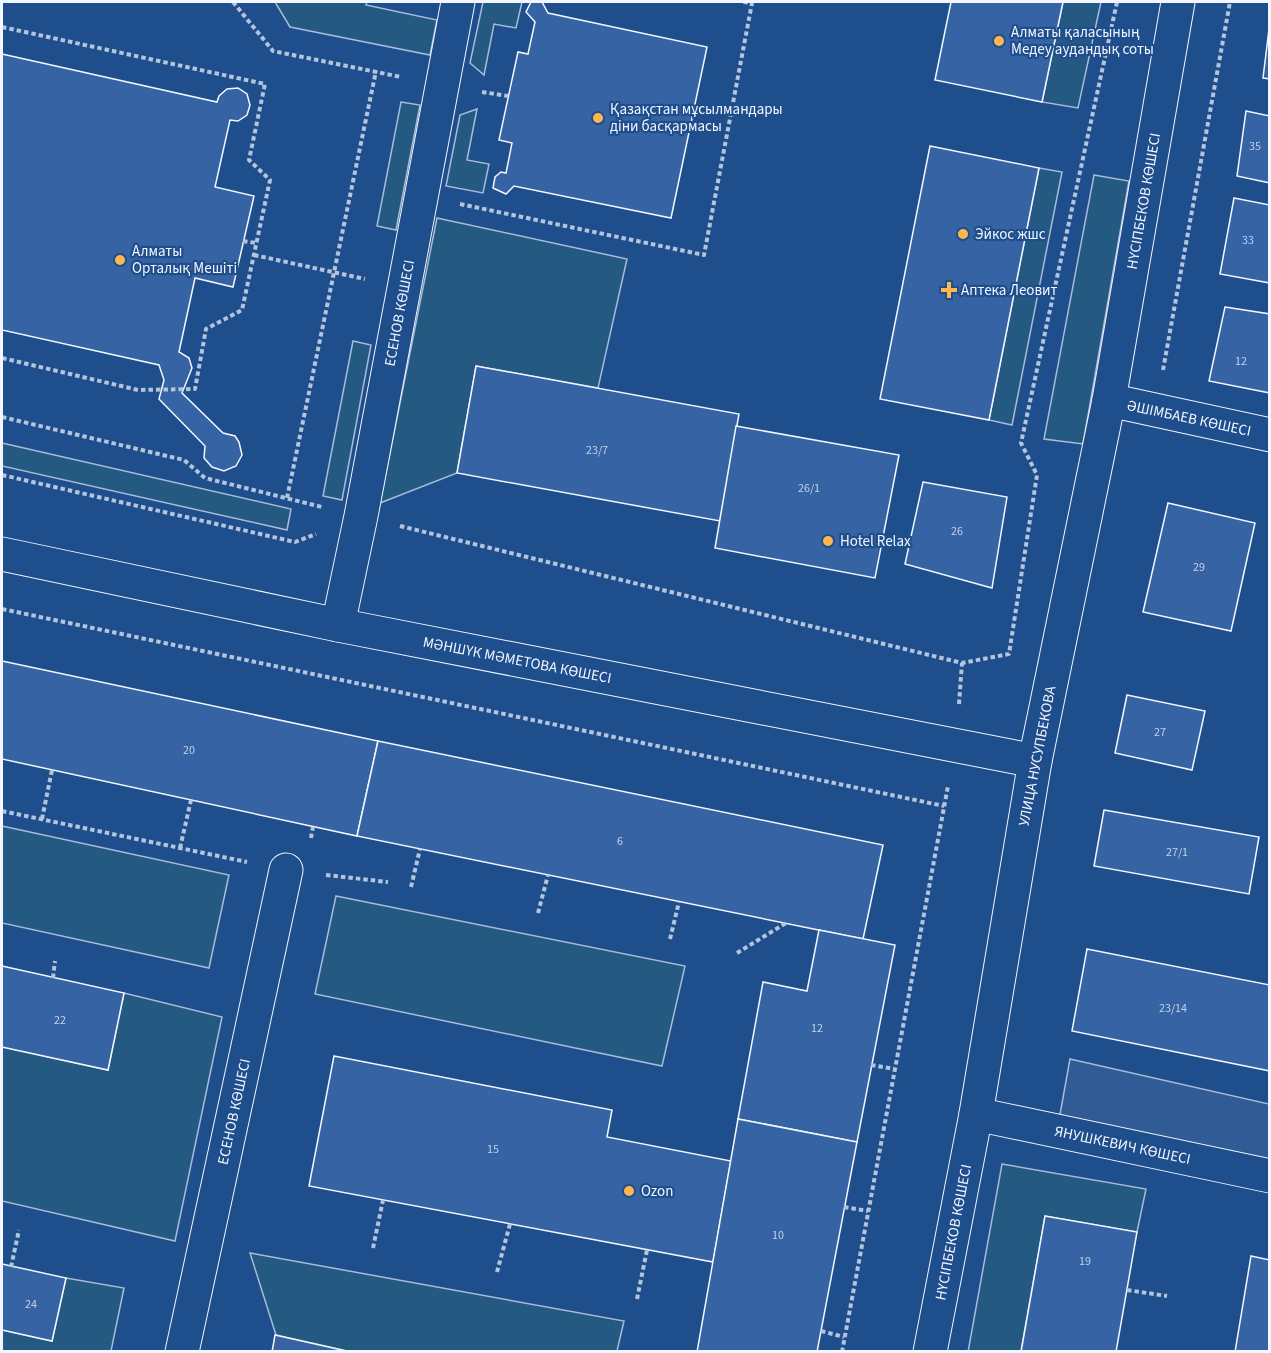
<svg xmlns="http://www.w3.org/2000/svg" width="1271" height="1353" font-family="'Source Sans 3',sans-serif">
  <style>
    .green { fill: #245a82; stroke: #a8bbd7; stroke-width: 1.5 }
    .parking { fill: #305b95; stroke: #a8bbd7; stroke-width: 1.5 }
    .building { fill: #3563a3; stroke: #f2f6ff; stroke-width: 1.5 }
    .lines { fill: none; stroke-linecap: round; stroke-linejoin: round }
    .minor-casing { stroke: #f2f6ff; stroke-width: 35 }
    .tertiary-casing { stroke: #f2f6ff; stroke-width: 35 }
    .path { stroke: #b3c4dc; stroke-width: 4; stroke-dasharray: 4.5 3; stroke-linecap: butt }
    .minor { stroke: #1f4e8c; stroke-width: 33 }
    .tertiary { stroke: #1f4e8c; stroke-width: 33 }
    .poi-dot { fill: #ffb74d; stroke: #1f4e8c; stroke-width: 2 }
    .labels { text-anchor: middle; stroke-width: 4.5; stroke-linejoin: round; paint-order: stroke }
    .number-label { font-size: 12px; fill: #c3d1e8 }
    .poi-label { font-size: 15px; fill: #f2f6ff; stroke: #1f4e8c; text-anchor: start }
    .street-label { font-size: 15px; fill: #f2f6ff; stroke: #1f4e8c }
  </style>
  <rect width="100%" height="100%" fill="#1f4e8c"/>
  <g class="green">
    <path d="M275 2H367L366 5 437 20 430 55 290 27Z"/>
    <path d="M483 2H522L516 28 494 24 484 75 470 63Z"/>
    <path d="M1063 2H1101L1078 108 1042 102Z"/>
    <path d="M401 102 420 105 396 230 377 226Z"/>
    <path d="M477 109 467 160 489 164 483 193 446 186 460 115Z"/>
    <path d="M1039 168 1062 172 1012 425 989 420Z"/>
    <path d="M1094 175 1129 181 1083 444 1044 439Z"/>
    <path d="M437 218 627 259 598 388 476 366 457 473 380 503Z"/>
    <path d="M353 341 371 345 342 500 323 496Z"/>
    <path d="M2 443 291 509 287 530 2 466Z"/>
    <path d="M2 826 229 875 209 968 2 923Z"/>
    <path d="M336 896 685 966 662 1066 315 994Z"/>
    <path d="M124 993 222 1017 175 1241 2 1201V1047L108 1070Z"/>
    <path d="M1002 1164 1146 1189 1137 1232 1045 1216 1021 1351 968 1352Z"/>
    <path d="M250 1253 624 1321 617 1351 351 1352 276 1335Z"/>
    <path d="M66 1278 124 1288 111 1351 2 1352V1330L52 1341Z"/>
  </g>
  <path class="parking" d="M1070 1059 1269 1104V1176L1057 1131Z"/>
  <g class="building">
    <path d="M531 2H542L548 13 707 47 671 218 514 186 506 194 493 188 495 177 501 172 506 173 512 143 499 140 518 52 528 54 535 22 526 12Z"/>
    <path d="M951 2H1063L1042 102 935 80Z"/>
    <path d="M1270 21V79L1263 78Z"/>
    <path d="M2 54 217 102 219 96 227 89 238 88 247 94 250 105 247 115 238 121 230 120 215 187 254 196 233 287 195 278 179 352 189 358 192 368 182 393 223 433 235 436 239 442 242 455 236 466 224 471 212 467 204 458 205 446 159 399 164 380 159 365 2 330Z"/>
    <path d="M1246 111 1270 116V183L1237 176Z"/>
    <path d="M930 146 1039 168 989 420 880 399Z"/>
    <path d="M1234 198 1270 205V283L1220 274Z"/>
    <path d="M1225 307 1270 314V393L1209 381Z"/>
    <path d="M476 366 739 414 720 521 457 473Z"/>
    <path d="M736 426 899 455 875 578 715 548Z"/>
    <path d="M923 482 1007 497 992 588 905 564Z"/>
    <path d="M1168 503 1255 523 1231 631 1143 612Z"/>
    <path d="M2 661 378 741 357 836 2 759Z"/>
    <path d="M1127 695 1205 711 1192 770 1115 753Z"/>
    <path d="M378 741 883 845 863 939 357 836Z"/>
    <path d="M1104 810 1259 837 1249 894 1094 866Z"/>
    <path d="M819 930 895 945 857 1142 738 1119 763 982 807 991Z"/>
    <path d="M1087 949 1270 985V1071L1072 1031Z"/>
    <path d="M2 966 124 993 108 1070 2 1047Z"/>
    <path d="M334 1056 612 1110 607 1137 731 1161 713 1262 309 1186Z"/>
    <path d="M738 1119 857 1142 817 1352H697Z"/>
    <path d="M1045 1216 1137 1232 1116 1352H1021Z"/>
    <path d="M1251 1256 1270 1260V1352H1235Z"/>
    <path d="M2 1264 66 1278 52 1341 2 1330Z"/>
    <path d="M275 1335 351 1352H272Z"/>
  </g>
  <g class="lines">
    <g class="minor-casing">
      <g id="minor">
        <path id="s1" d="M1109 400 1178 2"/>
        <path id="s2" d="M338 625 361 516 458 2"/>
        <path id="s3" d="M182 1352 286 870"/>
        <path id="s4" d="M930 1352 976 1114"/>
      </g>
    </g>
    <g class="tertiary-casing">
      <g id="tertiary">
        <path id="s5" d="M1270 435 1109 400 1035 761 976 1114 1270 1176"/>
        <path id="s6" d="M2 554 338 625 1035 761"/>
      </g>
    </g>
    <g class="path">
      <path d="M233 2 273 51 401 77"/>
      <path d="M2 27 265 84 249 160 270 180 242 310 206 329 195 389 138 390 2 358"/>
      <path d="M482 92 508 96"/>
      <path d="M460 204 704 255 752 3 743 2"/>
      <path d="M243 241 256 243"/>
      <path d="M254 255 365 279"/>
      <path d="M1163 370 1230 2"/>
      <path d="M2 417 184 460 205 478 322 507"/>
      <path d="M2 475 295 542 316 534"/>
      <path d="M287 498 376 71"/>
      <path d="M400 526 962 663 1009 654 1037 475 1021 443 1117 2"/>
      <path d="M2 609 944 806"/>
      <path d="M959 704 962 663"/>
      <path d="M2 811 247 862"/>
      <path d="M42 819 52 770"/>
      <path d="M311 838 313 827"/>
      <path d="M180 848 191 800"/>
      <path d="M326 875 388 882"/>
      <path d="M411 887 420 849"/>
      <path d="M538 913 548 875"/>
      <path d="M670 939 679 902"/>
      <path d="M737 953 786 923"/>
      <path d="M53 978 55 961"/>
      <path d="M871 1065 894 1069"/>
      <path d="M844 1207 868 1211"/>
      <path d="M373 1248 383 1200"/>
      <path d="M11 1267 19 1230"/>
      <path d="M497 1272 510 1224"/>
      <path d="M1127 1290 1167 1296"/>
      <path d="M637 1299 647 1250"/>
      <path d="M821 1331 844 1337"/>
      <path d="M842 1352 948 786"/>
    </g>
    <use href="#minor" class="minor"/>
    <use href="#tertiary" class="tertiary"/>
  </g>
  <g class="poi-dot">
    <circle cx="999" cy="41" r="6"/>
    <circle cx="598" cy="118" r="6"/>
    <circle cx="963" cy="234" r="6"/>
    <circle cx="120" cy="260" r="6"/>
    <path d="M946 281h6v6h6v6h-6v6h-6v-6h-6v-6h6z"/>
    <circle cx="828" cy="541" r="6"/>
    <circle cx="629" cy="1191" r="6"/>
  </g>
  <g class="labels">
    <g class="number-label">
      <text x="1255" y="150">35</text>
      <text x="1248" y="244">33</text>
      <text x="1241" y="365">12</text>
      <text x="597" y="454">23/7</text>
      <text x="809" y="492">26/1</text>
      <text x="957" y="535">26</text>
      <text x="1199" y="571">29</text>
      <text x="1160" y="736">27</text>
      <text x="189" y="754">20</text>
      <text x="620" y="845">6</text>
      <text x="1177" y="856">27/1</text>
      <text x="1173" y="1012">23/14</text>
      <text x="60" y="1024">22</text>
      <text x="817" y="1032">12</text>
      <text x="493" y="1153">15</text>
      <text x="778" y="1239">10</text>
      <text x="1085" y="1265">19</text>
      <text x="31" y="1308">24</text>
    </g>
    <g class="poi-label">
      <text x="1011" y="37">Алматы қаласының<tspan x="1011" dy="17">Медеу аудандық соты</tspan></text>
      <text x="610" y="114">Қазақстан мұсылмандары<tspan x="610" dy="17">діни басқармасы</tspan></text>
      <text x="975" y="239">Эйкос жшс</text>
      <text x="132" y="256">Алматы<tspan x="132" dy="17">Орталық Мешіті</tspan></text>
      <text x="961" y="295">Аптека Леовит</text>
      <text x="840" y="546">Hotel Relax</text>
      <text x="641" y="1196">Ozon</text>
    </g>
    <g class="street-label">
      <text dy="5" stroke="none"><textPath href="#s1" startOffset="202">НҮСІПБЕКОВ КӨШЕСІ</textPath></text>
      <text dy="5" stroke="none"><textPath href="#s2" startOffset="318">ЕСЕНОВ КӨШЕСІ</textPath></text>
      <text transform="translate(1189 418) rotate(12)" y="5">ӘШІМБАЕВ КӨШЕСІ</text>
      <text dy="5" stroke="none"><textPath href="#s6" startOffset="526">МӘНШҮК МӘМЕТОВА КӨШЕСІ</textPath></text>
      <text transform="translate(1037 756) rotate(-79)" y="5">УЛИЦА НУСУПБЕКОВА</text>
      <text dy="5" stroke="none"><textPath href="#s3" startOffset="246">ЕСЕНОВ КӨШЕСІ</textPath></text>
      <text dy="5" stroke="none"><textPath href="#s5" startOffset="1041">ЯНУШКЕВИЧ КӨШЕСІ</textPath></text>
      <text dy="5" stroke="none"><textPath href="#s4" startOffset="122">НҮСІПБЕКОВ КӨШЕСІ</textPath></text>
    </g>
  </g>
  <rect width="1271" height="1353" fill="none" stroke="#f2f6ff" stroke-width="6"/>
</svg>
